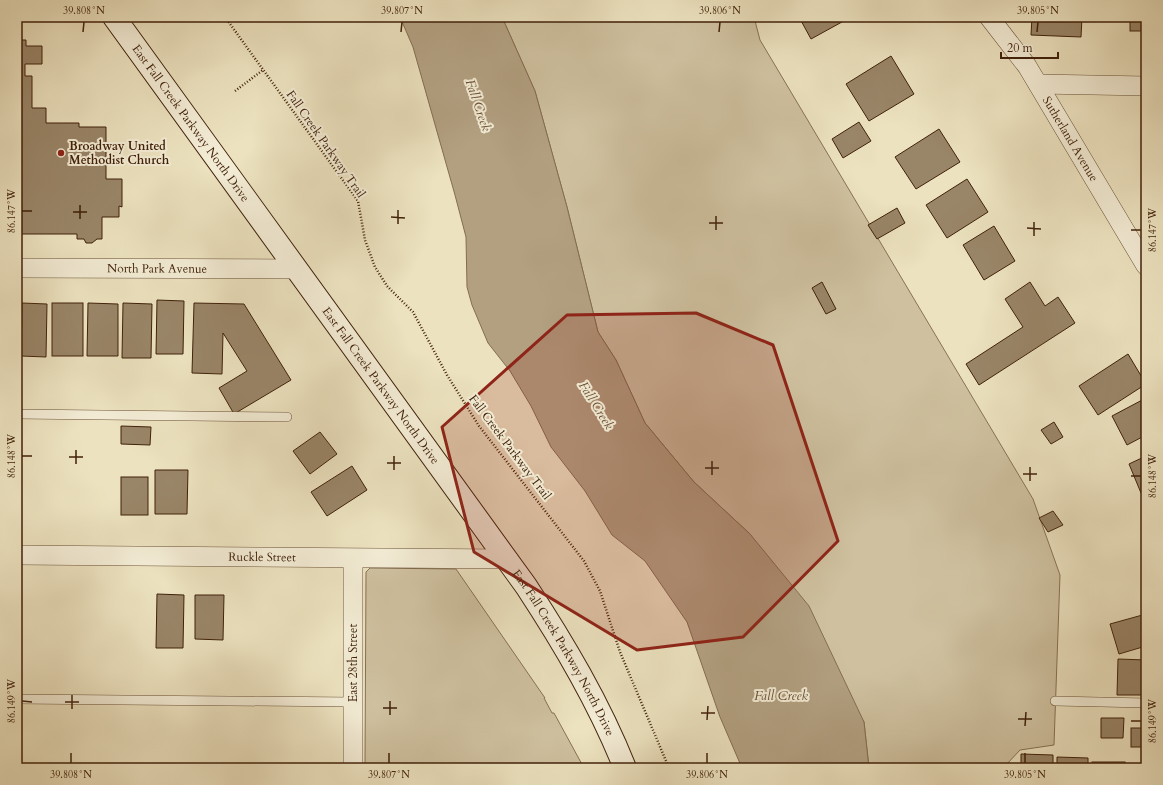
<svg xmlns="http://www.w3.org/2000/svg" width="1163" height="785" font-family="Cardo,serif">
  <style>
    .green { fill: #cfc1a0; stroke: #887155 }
    .water { fill: #b2a081; stroke: #846d51 }
    .building { fill: #998568; stroke: #40210a }
    .lines { fill: none; stroke-linecap: round; stroke-linejoin: round }
    .service-casing { stroke: #6b5137; stroke-width: 10 }
    .minor-casing { stroke: #6b5137; stroke-width: 20 }
    .secondary-casing { stroke: #40210a; stroke-width: 24 }
    .path { stroke: #40210a; stroke-width: 2.5; stroke-dasharray: 1 2; stroke-linecap: butt }
    .service { stroke: #f3ecd5; stroke-width: 9 }
    .minor { stroke: #f3ecd5; stroke-width: 19 }
    .secondary { stroke: #f3ecd5; stroke-width: 22 }
    .marked { fill: #8f2418; fill-opacity: 0.2; stroke: #8f2418; stroke-width: 3; stroke-linejoin: round }
    .ticks { fill: none; stroke: #40210a; stroke-width: 1.5 }
    .poi-dot { fill: #8f2418; stroke: #f3ecd5; stroke-width: 1.5 }
    .labels { text-anchor: middle; stroke-width: 4; stroke-linejoin: round; paint-order: stroke }
    .street-label { font-size: 12px; fill: #40210a; stroke: #f3ecd5 }
    .poi-label { font-size: 12px; font-weight: bold; fill: #40210a; stroke: #f3ecd5; text-anchor: start }
    .water-label { font-size: 13px; font-style: italic; fill: #684d34; stroke: #f3ecd5 }
    .neatline { fill: none; stroke: #40210a; stroke-width: 1.5 }
    .ticks-label { font-size: 10px; text-anchor: middle; fill: #40210a }
  </style>
  <rect width="100%" height="100%" fill="#ece2bf"/>
  <filter id="stains"><feTurbulence type="fractalNoise" baseFrequency=".005" numOctaves="4"/><feColorMatrix values="0 0 0 0 .2 0 0 0 0 .09 0 0 0 0 .02 0 0 0 .5 -.17"/></filter>
  <radialGradient id="worn" r=".72"><stop offset=".6" stop-color="#630" stop-opacity="0"/><stop offset="1" stop-color="#630" stop-opacity=".3"/></radialGradient>
  <g class="green">
    <path d="M502 17H754L760 40 1033 499 1060 575 1054 745 1020 750 1006 765 996 768H869L864 722 750 534 694 482 645 423 616 360 598 332 567 207 535 91Z"/>
    <path d="M370 568 456 569 545 698H544L552 713H554L584 768H365L366 572Z"/>
  </g>
  <path class="water" d="M400 17H502L535 91 567 207 598 332 616 360 645 423 694 482 750 534 809 606 864 722 869 768H742L720 717 687 622 645 561 612 535 585 491 551 447 531 406 510 371 488 343 472 305 467 287 466 237 455 195 413 47Z"/>
  <g class="building">
    <path d="M799 17H851L811 39Z"/>
    <path d="M1032 17H1082L1081 37 1031 35Z"/>
    <rect x="1130" y="17" width="16" height="14"/>
    <path d="M17 40H26V46H42V64H25V76H32V108H46V123H79V127H106V179H122V207L119 206V217H102V239H97L92 243H86L84 239H77V234H17Z"/>
    <path d="M891 56 914 94 869 121 846 84Z"/>
    <path d="M859 122 871 141 843 158 832 139Z"/>
    <path d="M939 129 960 162 916 189 895 157Z"/>
    <path d="M967 179 988 212 947 238 926 205Z"/>
    <path d="M897 208 905 223 877 239 868 225Z"/>
    <path d="M994 226 1015 261 984 280 963 245Z"/>
    <path d="M822 282 836 309 826 314 812 288Z"/>
    <path d="M1030 282 1045 306 1058 297 1075 323 979 385 966 364 1023 327 1005 299Z"/>
    <path d="M157 300 184 301 183 354H156Z"/>
    <path d="M22 303 47 304 46 357 21 356Z"/>
    <rect x="52" y="303" width="31" height="53"/>
    <path d="M88 303 118 304V356H87Z"/>
    <path d="M123 303 152 304 151 358H122Z"/>
    <path d="M194 303 244 304 291 380 234 414 219 388 247 371 223 333 222 374 192 373Z"/>
    <path d="M1128 354 1146 384 1098 415 1079 386Z"/>
    <path d="M1146 398V435L1127 445 1112 416Z"/>
    <path d="M1054 422 1063 437 1051 444 1041 430Z"/>
    <path d="M121 426 151 427 150 445 121 444Z"/>
    <path d="M320 432 337 454 310 474 293 451Z"/>
    <path d="M1146 456V491L1141 493 1129 464Z"/>
    <path d="M352 466 367 490 327 516 311 492Z"/>
    <path d="M155 470H188L187 514H155Z"/>
    <rect x="121" y="477" width="27" height="38"/>
    <path d="M1053 511 1063 525 1048 532 1039 518Z"/>
    <path d="M157 594 184 595 183 648H156Z"/>
    <path d="M195 595H224L223 640 195 639Z"/>
    <path d="M1146 614V646L1119 654 1110 624Z"/>
    <path d="M1118 659 1146 660V695H1117Z"/>
    <path d="M1101 718H1124L1123 738H1101Z"/>
    <rect x="1131" y="728" width="15" height="19"/>
    <path d="M1021 754 1053 755V768H1021Z"/>
    <path d="M1057 757 1088 758V768H1057Z"/>
    <rect x="1092" y="762" width="33" height="6"/>
  </g>
  <g class="lines">
    <g class="service-casing">
      <g id="service">
        <path d="M17 414 287 417"/>
        <path d="M17 699 353 702"/>
        <path d="M1055 701 1146 703"/>
      </g>
    </g>
    <g class="minor-casing">
      <g id="minor">
        <path id="s1" d="M989 17 1027 66 1146 266"/>
        <path d="M1038 84 1146 86"/>
        <path id="s2" d="M17 268 296 269"/>
        <path id="s3" d="M17 555 508 559"/>
        <path d="M353 559V768"/>
      </g>
    </g>
    <g class="secondary-casing">
      <g id="secondary">
        <path id="s4" d="M114 17 526 586C564 644 599 703 625 768"/>
      </g>
    </g>
    <g class="path">
      <path d="M225 17 358 201 365 240 375 267 387 286 413 312 447 375 479 426 584 561 600 591 620 652 669 768"/>
      <path d="M235 91 263 70"/>
    </g>
    <use href="#service" class="service"/>
    <use href="#minor" class="minor"/>
    <use href="#secondary" class="secondary"/>
  </g>
  <path class="marked" d="M696 313 773 345 838 541 743 637 637 650 474 552 442 427 567 315Z"/>
  <path class="ticks" d="M83 32 84 22M401 32 402 22M719 32 720 22M1037 32 1038 22M22 211H32M73 212H87M391 217 405 218M80 219V205M709 223H723M398 224V210M1027 228 1041 229M716 230V216M1131 230H1141M1034 236V222M22 456H32M69 457H83M387 463H401M76 464V450M705 468H719M394 470V456M1023 474H1037M712 475V461M1131 476H1141M1030 481V467M22 701 32 702M65 702H79M383 708H397M72 709V695M701 713H715M390 715V701M1018 719H1032M707 720 708 706M1131 721H1141M1025 726 1026 712M71 763V753M389 763V753M707 763V753M1025 763V753"/>
  <circle class="poi-dot" cx="61" cy="153" r="4"/>
  <g class="labels">
    <g class="street-label">
      <text dy="4" stroke="none"><textPath href="#s4" startOffset="131">East Fall Creek Parkway North Drive</textPath></text>
      <text dy="4" stroke="none"><textPath href="#s1" startOffset="147">Sutherland Avenue</textPath></text>
      <text transform="translate(326 144) rotate(55)" y="4">Fall Creek Parkway Trail</text>
      <text dy="4" stroke="none"><textPath href="#s2" startOffset="140">North Park Avenue</textPath></text>
      <text dy="4" stroke="none"><textPath href="#s4" startOffset="455">East Fall Creek Parkway North Drive</textPath></text>
      <text transform="translate(510 447) rotate(53)" y="4">Fall Creek Parkway Trail</text>
      <text dy="4" stroke="none"><textPath href="#s3" startOffset="245">Ruckle Street</textPath></text>
      <text dy="4" stroke="none"><textPath href="#s4" startOffset="779">East Fall Creek Parkway North Drive</textPath></text>
      <text transform="translate(353 663) rotate(-90)" y="4">East 28th Street</text>
    </g>
    <g class="poi-label">
      <text x="69" y="150">Broadway United<tspan x="69" dy="14">Methodist Church</tspan></text>
    </g>
    <g class="water-label">
      <text transform="translate(479 105) rotate(71)" y="5">Fall Creek</text>
      <text transform="translate(597 405) rotate(58)" y="5">Fall Creek</text>
      <text x="781" y="700">Fall Creek</text>
    </g>
  </g>
  <rect width="1163" height="785" fill="none" stroke="#ece2bf" stroke-width="44"/>
  <path d="M1001 52v6h57v-6" fill="none" stroke="#40210a" stroke-width="2"/>
  <text x="1007" y="52" font-size="12" fill="#40210a" stroke="#f3ecd5" stroke-width="3" paint-order="stroke">20 m</text>
  <rect x="22" y="22" width="1119" height="741" class="neatline"/>
  <g class="ticks-label">
    <text x="84" y="14">39.808°N</text>
    <text x="402" y="14">39.807°N</text>
    <text x="720" y="14">39.806°N</text>
    <text x="1038" y="14">39.805°N</text>
    <text transform="translate(11 211) rotate(-90)" y="4">86.147°W</text>
    <text transform="translate(1152 230) rotate(-90)" y="4">86.147°W</text>
    <text transform="translate(11 456) rotate(-90)" y="4">86.148°W</text>
    <text transform="translate(1152 476) rotate(-90)" y="4">86.148°W</text>
    <text transform="translate(11 701) rotate(-90)" y="4">86.149°W</text>
    <text transform="translate(1152 721) rotate(-90)" y="4">86.149°W</text>
    <text x="71" y="778">39.808°N</text>
    <text x="389" y="778">39.807°N</text>
    <text x="707" y="778">39.806°N</text>
    <text x="1025" y="778">39.805°N</text>
  </g>
  <rect width="100%" height="100%" filter="url(#stains)"/>
  <rect width="100%" height="100%" fill="url(#worn)"/>
</svg>
